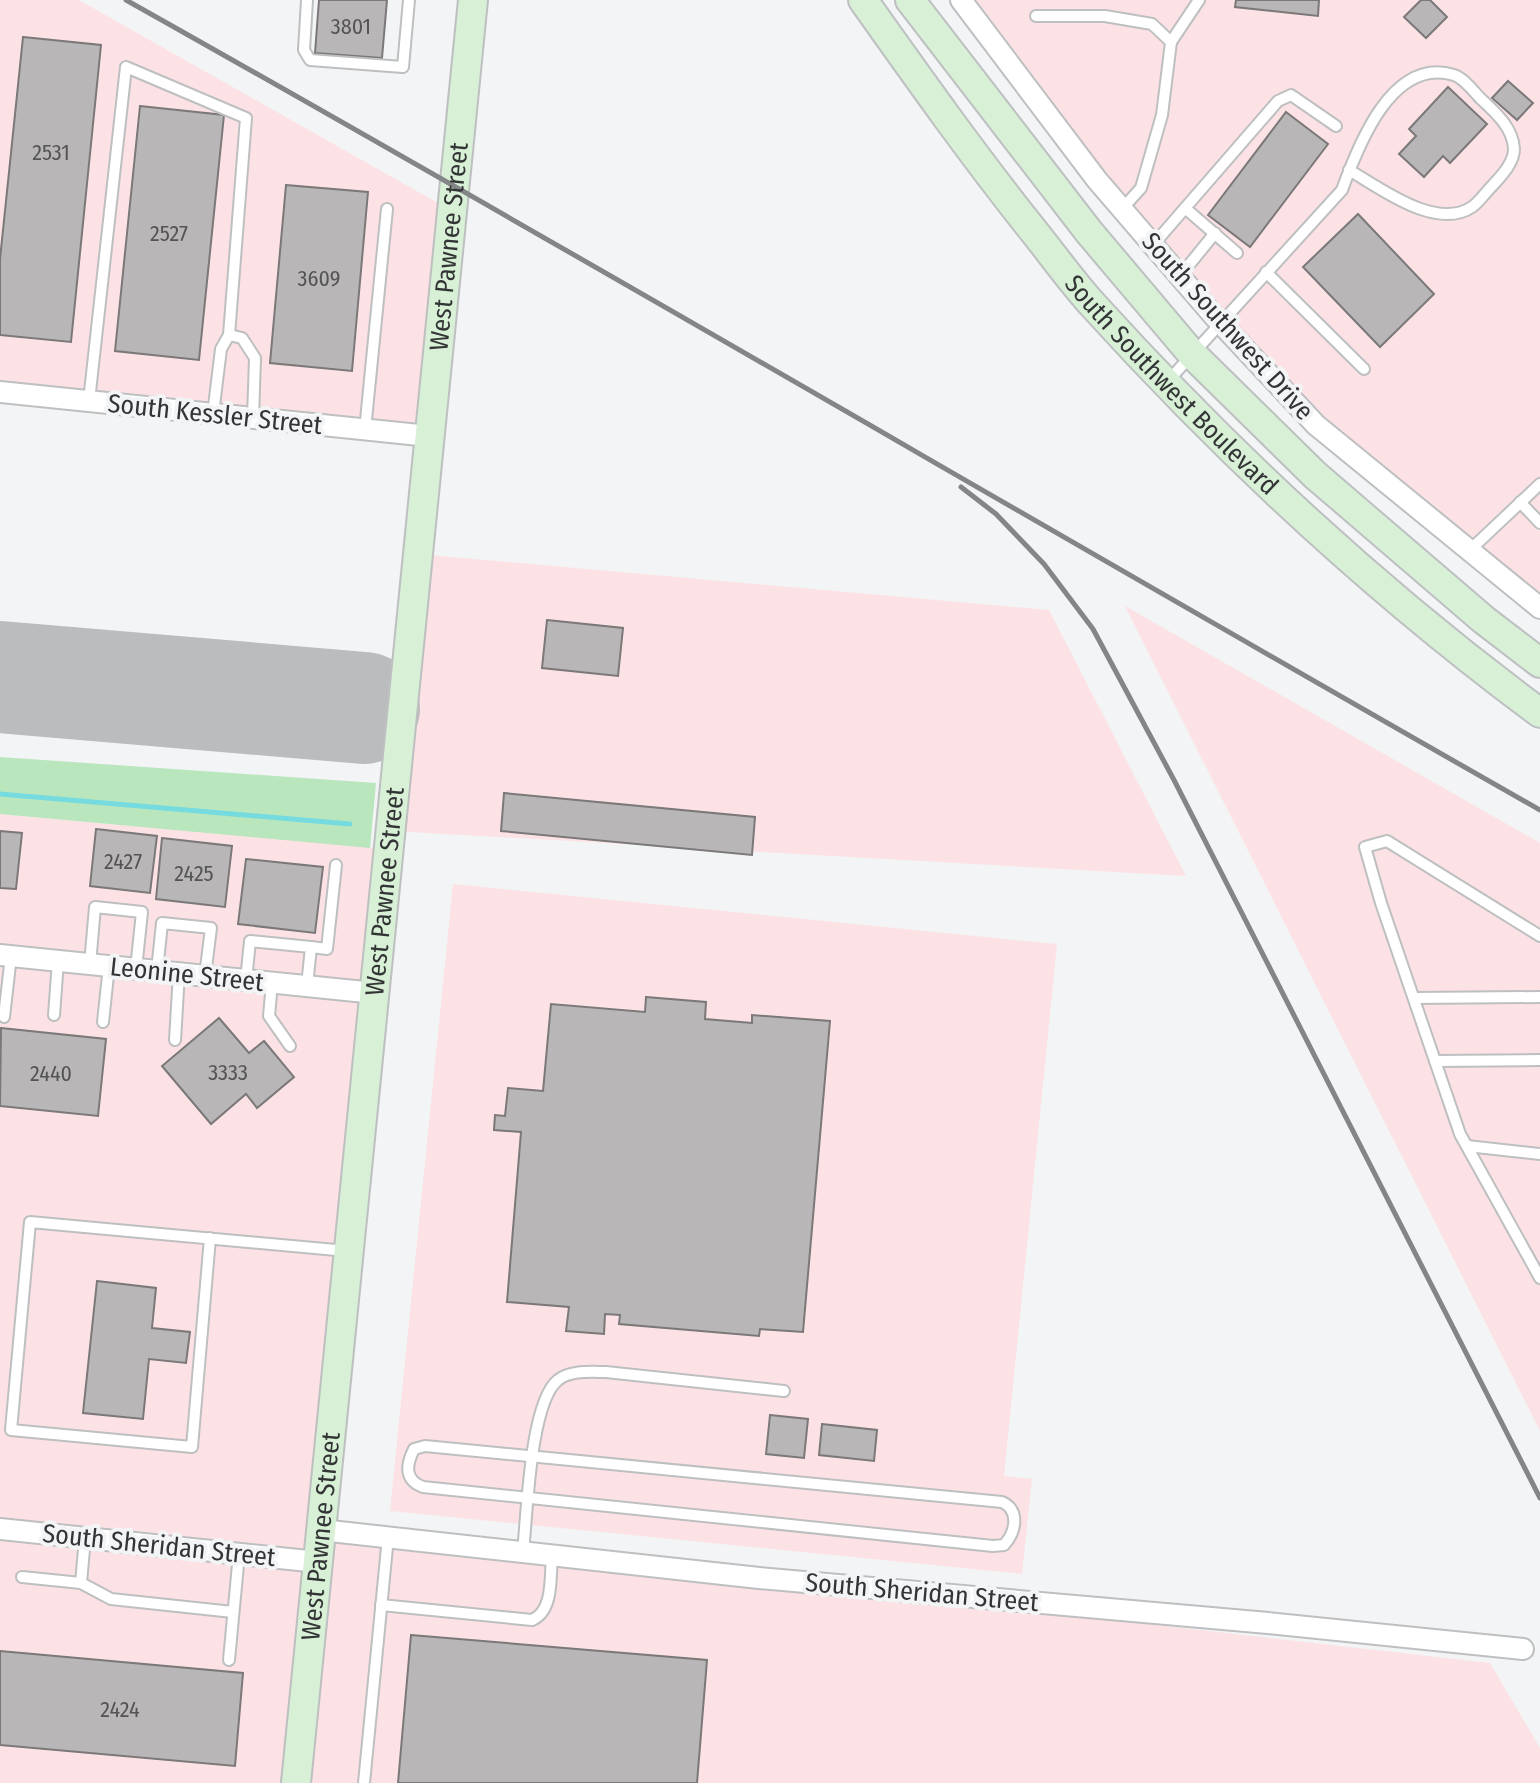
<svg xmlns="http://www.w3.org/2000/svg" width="1540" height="1783" font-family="'Fira Sans Condensed',sans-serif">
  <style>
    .industrial { fill: #fde2e5 }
    .green { fill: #b9e6bc }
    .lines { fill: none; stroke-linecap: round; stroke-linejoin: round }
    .stream { stroke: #76dbdf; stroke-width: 5 }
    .runway { stroke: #babcbe; stroke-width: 112 }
    .building { fill: #b9b6b7; stroke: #7a7879; stroke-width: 2 }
    .service-casing { stroke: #bdbfc0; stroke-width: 14 }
    .minor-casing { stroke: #bdbfc0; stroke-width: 24 }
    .secondary-casing { stroke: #bdbfc0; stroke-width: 32 }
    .service { stroke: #fff; stroke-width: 10 }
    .minor { stroke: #fff; stroke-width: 20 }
    .secondary { stroke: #d7f0d6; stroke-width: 28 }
    .rail { stroke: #838586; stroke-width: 5 }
    .labels { text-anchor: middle; stroke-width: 8; stroke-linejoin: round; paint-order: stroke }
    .number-label { font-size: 22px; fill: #545456 }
    .street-label { font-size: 26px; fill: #333435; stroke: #f2f4f6 }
  </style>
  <rect width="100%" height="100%" fill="#f2f4f6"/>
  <g class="industrial">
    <path d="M0 0H79L452 211 429 436 0 392Z"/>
    <path d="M961 0H1540V608L1316 425 1221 323Z"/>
    <path d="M418 554 1049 610 1186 876 391 831Z"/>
    <path d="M1125 606 1540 843V1431Z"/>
    <path d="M0 814 389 849 321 1530 1490 1663 1540 1748V1783H0Z"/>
    <path d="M453 884 1057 944 1004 1476 1032 1479 1022 1574 390 1511Z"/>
  </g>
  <path class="green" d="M0 757 376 783 370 848 0 814Z"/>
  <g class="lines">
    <path class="stream" d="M0 794 350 824"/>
    <path class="runway" d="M0 677 364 708"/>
  </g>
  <g class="building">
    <path d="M319 0H387L382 58 315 53Z"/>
    <path d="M1236 0H1319L1318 16 1235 7Z"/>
    <path d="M1421 0H1430L1447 17 1426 38 1404 17Z"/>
    <path d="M23 37 101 45 71 342 0 335V259Z"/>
    <path d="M1508 81 1533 103 1517 120 1492 98Z"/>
    <path d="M1448 87 1487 124 1450 163 1443 156 1424 177 1399 154 1416 136 1409 129Z"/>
    <path d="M140 106 224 115 199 360 115 351Z"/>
    <path d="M1286 112 1328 144 1250 247 1208 215Z"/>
    <path d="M286 185 368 192 352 371 270 363Z"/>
    <path d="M1358 214 1434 294 1380 347 1303 267Z"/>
    <path d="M547 620 623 628 618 676 542 668Z"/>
    <path d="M504 793 755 817 752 855 501 831Z"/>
    <path d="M96 829 157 836 150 893 90 886Z"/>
    <path d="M0 831 22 833 16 889 0 888Z"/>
    <path d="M162 838 232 846 225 907 156 899Z"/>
    <path d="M246 859 323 867 315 933 238 924Z"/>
    <path d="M646 997 706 1002 705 1019 752 1023V1015L830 1021 803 1332 760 1329 759 1336 619 1324 620 1315 605 1314 604 1334 566 1331 569 1307 507 1302 521 1132 494 1130 495 1115 505 1116 508 1088 543 1091 551 1004 645 1012Z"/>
    <path d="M219 1018 249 1053 264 1041 294 1077 257 1108 246 1094 211 1124 162 1066Z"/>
    <path d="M1 1028 106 1039 98 1116 0 1106Z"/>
    <path d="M97 1281 156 1288 152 1328 190 1332 186 1363 149 1359 143 1419 83 1413Z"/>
    <path d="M770 1415 808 1419 804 1458 766 1454Z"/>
    <path d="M822 1424 877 1430 874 1461 819 1455Z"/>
    <path d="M411 1635 707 1660 697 1783H398Z"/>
    <path d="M0 1651 243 1673 235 1766 0 1745Z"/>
  </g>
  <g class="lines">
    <g class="service-casing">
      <g id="service">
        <path d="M307 0 304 50 310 60 403 67 409 0"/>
        <path d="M1036 16H1105L1152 24 1171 42 1162 115 1141 188 1122 209"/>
        <path d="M1171 42 1199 0"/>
        <path d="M1185 208 1237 253"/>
        <path d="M1153 245 1278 101 1291 95 1336 126"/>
        <path d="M1266 272 1364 369"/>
        <path d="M1180 276 1215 233"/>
        <path d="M1168 381 1342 190C1358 146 1392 56 1454 75 1464 78 1474 92 1481 99 1496 113 1513 128 1514 149 1514 163 1501 176 1493 185 1486 192 1479 202 1472 207 1436 231 1380 188 1349 170"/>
        <path d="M89 401 126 67 246 118 229 335"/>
        <path d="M213 414 221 349 229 335 242 338 255 358 253 418"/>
        <path d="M365 430 387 209"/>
        <path d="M1520 502 1540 523"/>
        <path d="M1470 550 1540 484"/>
        <path d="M1540 936 1387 841 1365 847 1381 903 1460 1134 1540 1278"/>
        <path d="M311 947 327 949 336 865"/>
        <path d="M90 964 95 907 142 912 136 969"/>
        <path d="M157 971 162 923 211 928 205 976"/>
        <path d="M246 980 250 941 311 947 307 986"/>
        <path d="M272 983 269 1016 290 1046"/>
        <path d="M1414 998 1540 997"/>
        <path d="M54 1015 58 961"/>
        <path d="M4 1017 11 956"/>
        <path d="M103 1022 109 966"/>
        <path d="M175 1040 179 973"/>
        <path d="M1435 1061 1540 1060"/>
        <path d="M1467 1146 1540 1154"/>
        <path d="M210 1238 192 1447 11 1430 30 1222 347 1251"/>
        <path d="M425 1446 1002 1502C1020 1510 1016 1532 1004 1545L993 1546 423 1487C404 1480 406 1465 414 1449Z"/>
        <path d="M85 1538 81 1583 111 1599 233 1612"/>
        <path d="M523 1552C527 1515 530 1402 558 1380 570 1370 591 1372 606 1372L784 1391"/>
        <path d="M22 1577 81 1583"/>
        <path d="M381 1605 532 1620C554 1611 550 1576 552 1555"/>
        <path d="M229 1660 239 1554"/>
        <path d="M364 1783 388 1537"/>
      </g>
    </g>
    <g class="minor-casing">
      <g id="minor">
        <path d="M961 0 1097 180 1214 316 1316 425 1540 608"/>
        <path d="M0 392 429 436"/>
        <path d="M0 955 375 993"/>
        <path d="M0 1529 318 1562"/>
        <path d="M321 1530 759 1578 1268 1623 1523 1649"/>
      </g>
    </g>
    <g class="secondary-casing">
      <g id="secondary">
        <path id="s1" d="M863 0C919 79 975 158 1036 234 1055 258 1073 283 1093 305 1229 455 1378 593 1540 713"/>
        <path d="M910 0 1089 232 1192 354 1315 475 1484 620 1540 663"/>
        <path id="s2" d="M296 1783 473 0"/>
      </g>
    </g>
    <use href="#service" class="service"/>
    <use href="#minor" class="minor"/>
    <use href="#secondary" class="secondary"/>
    <g class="rail">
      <path d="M126 0C600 266 1068 542 1540 810"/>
      <path d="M961 487 996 514 1044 564 1093 629 1174 780 1540 1498"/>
    </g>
  </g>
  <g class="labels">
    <g class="number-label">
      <text x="351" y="34">3801</text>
      <text x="51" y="160">2531</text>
      <text x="169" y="241">2527</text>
      <text x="319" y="286">3609</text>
      <text x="123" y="869">2427</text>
      <text x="194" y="881">2425</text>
      <text x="228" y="1080">3333</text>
      <text x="51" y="1081">2440</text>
      <text x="120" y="1717">2424</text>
    </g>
    <g class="street-label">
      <text dy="9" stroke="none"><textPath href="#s2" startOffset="1544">West Pawnee Street</textPath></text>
      <text transform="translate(1228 326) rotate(48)" y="9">South Southwest Drive</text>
      <text dy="9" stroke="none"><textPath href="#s1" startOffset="494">South Southwest Boulevard</textPath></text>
      <text transform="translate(215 414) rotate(6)" y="9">South Kessler Street</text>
      <text dy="9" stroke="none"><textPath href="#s2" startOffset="896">West Pawnee Street</textPath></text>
      <text transform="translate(187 974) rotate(6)" y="9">Leonine Street</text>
      <text dy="9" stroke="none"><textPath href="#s2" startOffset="248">West Pawnee Street</textPath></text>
      <text transform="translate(159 1545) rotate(6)" y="9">South Sheridan Street</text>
      <text transform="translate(922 1592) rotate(5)" y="9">South Sheridan Street</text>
    </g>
  </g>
</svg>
